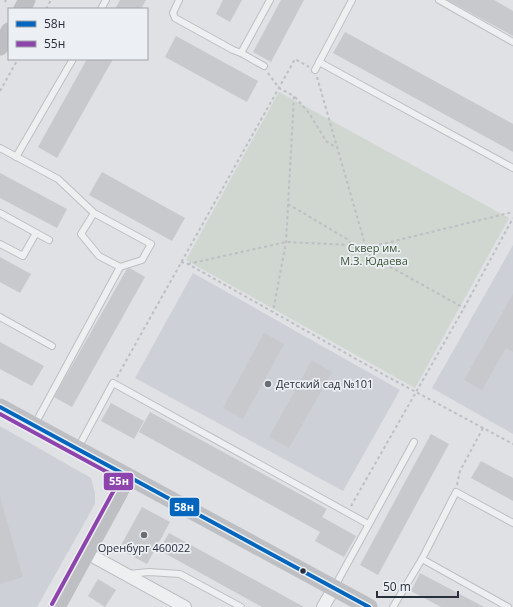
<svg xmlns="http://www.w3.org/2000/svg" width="513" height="607" font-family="'Open Sans',sans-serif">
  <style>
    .built { fill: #cdd0d7 }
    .green { fill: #cfd7d0 }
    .building { fill: #c7c9cc }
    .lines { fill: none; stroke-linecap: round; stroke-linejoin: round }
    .lane-casing { stroke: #bdbfc2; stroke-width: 8 }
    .street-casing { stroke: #bdbfc2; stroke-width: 14 }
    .path { stroke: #bdbfc4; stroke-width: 2; stroke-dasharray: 3 3; stroke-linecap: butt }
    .lane { stroke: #eeeff0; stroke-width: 6 }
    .street { stroke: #eeeff0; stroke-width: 12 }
    .secondary { stroke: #bdbfc3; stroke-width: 17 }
    .bus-1-casing { stroke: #eceff3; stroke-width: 7 }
    .bus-2-casing { stroke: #eceff3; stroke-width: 7 }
    .bus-1 { stroke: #0065bd; stroke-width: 4 }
    .bus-2 { stroke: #8e44ad; stroke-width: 4 }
    .poi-dot { fill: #686d76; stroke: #eceff3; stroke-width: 1.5 }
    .bus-dot { fill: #282e3b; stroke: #eceff3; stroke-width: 1.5 }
    .labels { text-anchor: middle; stroke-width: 3.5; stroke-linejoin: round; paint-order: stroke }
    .park-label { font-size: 11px; fill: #3b5537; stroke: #eceff3 }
    .poi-label { font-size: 11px; fill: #282e3b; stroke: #eceff3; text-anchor: start }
    .line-badge { stroke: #eceff3; stroke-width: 1.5 }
    .badge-label { font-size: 11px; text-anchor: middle; font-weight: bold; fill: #fff }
  </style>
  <rect width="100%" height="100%" fill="#dfe1e4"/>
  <g class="built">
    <path d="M513 245V434L432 388Z"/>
    <path d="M193 273 400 390 343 491 135 378Z"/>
    <path d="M0 426 91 478 95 493V504L37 607H0Z"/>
  </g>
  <path class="green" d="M279 92 509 218 415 388 186 260Z"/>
  <g class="building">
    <path d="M120 0H146L141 9H115Z"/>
    <path d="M223 0H242L230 22 216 14Z"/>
    <path d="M281 0H304L271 62 253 52Z"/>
    <path d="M447 0H494L513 11V36Z"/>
    <path d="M345 32 513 124V152L333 53Z"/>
    <path d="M176 36 258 81 247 102 165 57Z"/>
    <path d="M87 59H113L57 158 38 147Z"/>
    <path d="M102 172 185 218 172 241 89 195Z"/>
    <path d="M0 173 67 209 57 228 0 198Z"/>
    <path d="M0 257 31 274 20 293 0 282Z"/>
    <path d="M128 267 145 277 72 407 54 397Z"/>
    <path d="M513 294V352L506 348 482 390 464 380Z"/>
    <path d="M264 333 284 344 243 419 223 408Z"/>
    <path d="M0 342 44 366 32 386 0 369Z"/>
    <path d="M312 360 332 372 289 448 269 437Z"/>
    <path d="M111 403 144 421 134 439 101 421Z"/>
    <path d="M150 412 327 509 322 517 356 536 344 557 315 541 320 532 139 432Z"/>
    <path d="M431 434 449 444 378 575 360 565Z"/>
    <path d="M481 461 513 478V501L471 478Z"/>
    <path d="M0 497 23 577 0 584Z"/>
    <path d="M142 507 170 522 147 564 119 549Z"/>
    <path d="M169 533 304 607H262L159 550Z"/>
    <path d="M420 573 484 607H441L411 591Z"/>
    <path d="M98 579 116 590 105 607 88 596Z"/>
  </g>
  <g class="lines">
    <g class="lane-casing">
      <g id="lane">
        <path d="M179 0 173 13 175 18 233 50 241 53 270 0"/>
        <path d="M439 0 513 42"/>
        <path d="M101 9 106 0"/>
        <path d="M241 53 264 66"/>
        <path d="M319 62 513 168"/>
        <path d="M315 70 352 0"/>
        <path d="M0 148 58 179 94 213 151 244 142 260 120 267 99 256 81 234 94 213"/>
        <path d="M16 157 73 59"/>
        <path d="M0 213 49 240"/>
        <path d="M0 244 23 256 36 233"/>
        <path d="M0 317 52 346"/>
        <path d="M35 424 120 267"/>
        <path d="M78 448 113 383 368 524"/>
        <path d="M422 559 508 607"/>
        <path d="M129 574 149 572 180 574 241 607"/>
        <path d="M335 586 414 442"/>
        <path d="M393 607 422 559 456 492 513 523"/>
      </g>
    </g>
    <g class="street-casing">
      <g id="street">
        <path d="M87 553 185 607"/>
        <path d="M323 607 334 588"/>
      </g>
    </g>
    <g class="path">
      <path d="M5 2 6 0"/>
      <path d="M46 9 51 0"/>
      <path d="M268 73 279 88 294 96 286 242 273 312"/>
      <path d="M317 77 366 248"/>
      <path d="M0 91 18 59"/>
      <path d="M295 97 309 113 326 141 335 147"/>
      <path d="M288 204 347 239 351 244"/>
      <path d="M364 252 366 248 513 212"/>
      <path d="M181 262 188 264 388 377 513 444"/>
      <path d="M188 264 286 242 351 245 464 308"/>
      <path d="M117 377 295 59 309 67"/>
      <path d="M457 485 460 471 483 428"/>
      <path d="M351 506 464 308 513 218"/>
    </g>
    <use href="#lane" class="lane"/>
    <use href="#street" class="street"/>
    <g class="secondary">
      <path d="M22 9 27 0"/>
      <path d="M0 47 9 31"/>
      <path d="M0 407 369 607"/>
      <path d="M57 607 128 477"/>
    </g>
    <g class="bus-1-casing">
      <path id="bus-1" d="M0 407 369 607"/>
    </g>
    <g class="bus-2-casing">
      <path id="bus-2" d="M0 414 120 479 52 604"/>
    </g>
    <use href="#bus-1" class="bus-1"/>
    <use href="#bus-2" class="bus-2"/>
  </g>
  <g class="poi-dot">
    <circle cx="268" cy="384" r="4"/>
    <circle cx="144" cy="535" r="4"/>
  </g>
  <circle class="bus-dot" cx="303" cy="571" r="3.5"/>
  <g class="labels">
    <g class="park-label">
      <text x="374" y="252">Сквер им.<tspan x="374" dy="13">М.З. Юдаева</tspan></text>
    </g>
    <g class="poi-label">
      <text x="276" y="388">Детский сад №101</text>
      <text x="144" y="552" text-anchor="middle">Оренбург 460022</text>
    </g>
  </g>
  <g class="line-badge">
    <rect x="103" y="472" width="31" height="19" rx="4" fill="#8e44ad"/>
    <rect x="169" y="497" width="31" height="20" rx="4" fill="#0065bd"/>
  </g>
  <g class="badge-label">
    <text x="119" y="485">55н</text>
    <text x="184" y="511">58н</text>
  </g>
  <rect x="8" y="8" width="140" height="52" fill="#eceff3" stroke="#9ea2a9"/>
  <rect x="16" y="21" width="20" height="6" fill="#0065bd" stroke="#9ea2a9"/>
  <text x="44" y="28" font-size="12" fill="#282e3b">58н</text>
  <rect x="16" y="41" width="20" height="6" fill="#8e44ad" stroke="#9ea2a9"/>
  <text x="44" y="48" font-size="12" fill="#282e3b">55н</text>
  <path d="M377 591v6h81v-6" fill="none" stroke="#282e3b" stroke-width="2"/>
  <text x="383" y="591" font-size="12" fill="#282e3b" stroke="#eceff3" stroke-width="3" paint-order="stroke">50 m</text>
</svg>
